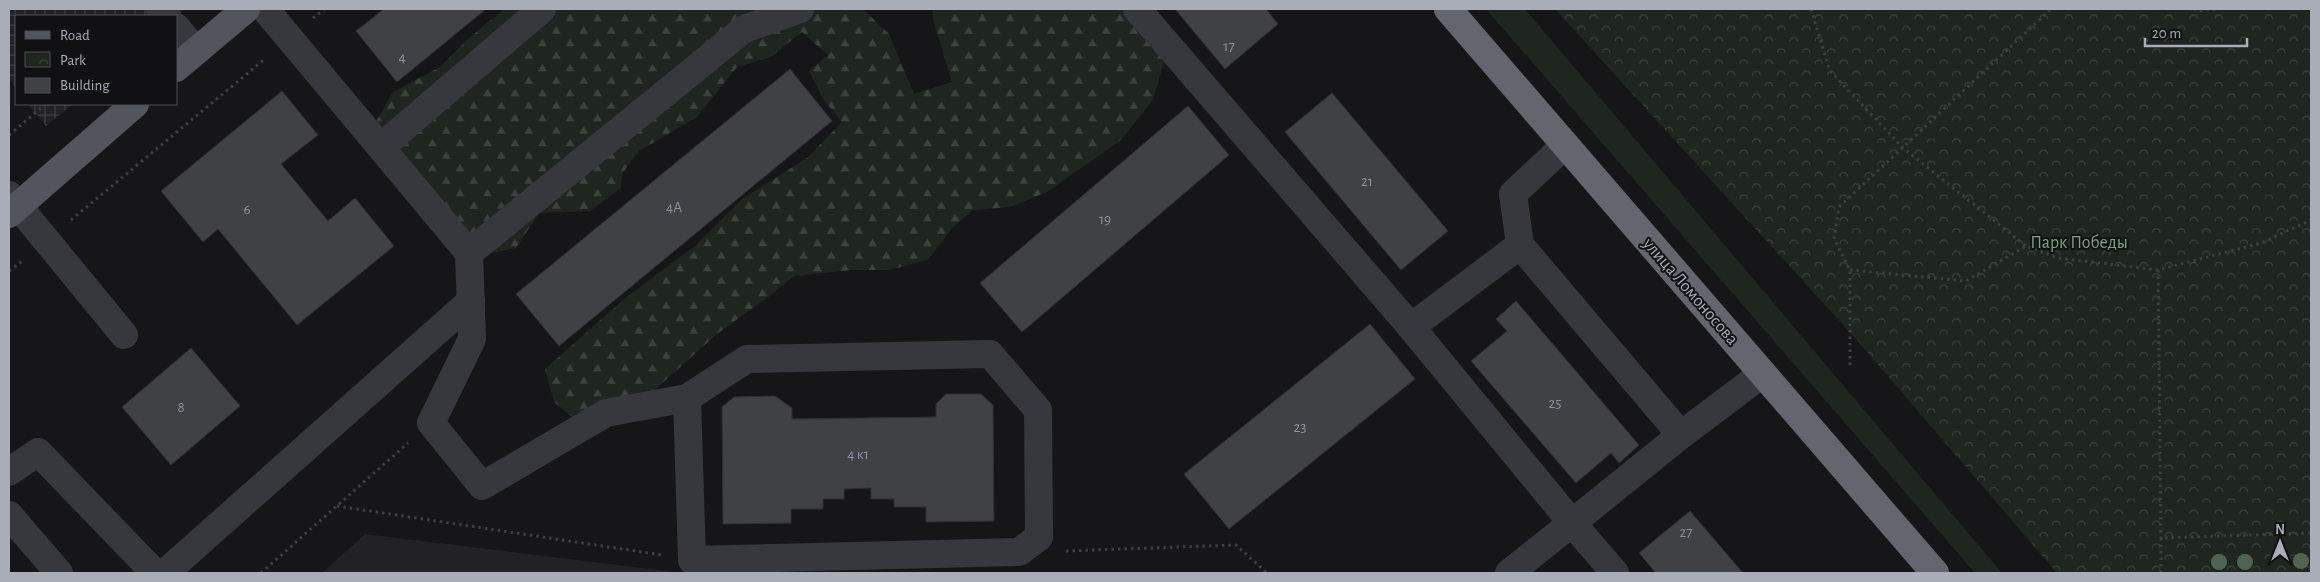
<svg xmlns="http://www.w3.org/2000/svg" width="2320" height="582" font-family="'Alegreya Sans',sans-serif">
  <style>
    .built { fill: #222225 }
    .industrial { fill: url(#industrial-grid) }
    .green { fill: #1e261f }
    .forest { fill: url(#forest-firs) }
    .park { fill: url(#park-crowns) }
    .building { fill: #404145; stroke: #303034 }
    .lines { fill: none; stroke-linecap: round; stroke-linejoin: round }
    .path { stroke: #3d3f44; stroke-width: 3; stroke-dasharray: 2.5 4; stroke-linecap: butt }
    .minor { stroke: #37383d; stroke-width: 28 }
    .major { stroke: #53555c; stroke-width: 28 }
    .highway { stroke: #63666e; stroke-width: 28 }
    .tree { fill: #506452 }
    .labels { text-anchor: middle; stroke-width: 4; stroke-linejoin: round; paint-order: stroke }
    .number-label { font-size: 15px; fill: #8e929b }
    .park-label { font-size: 18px; fill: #7fa381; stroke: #111113 }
    .street-label { font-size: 18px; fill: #a8adb8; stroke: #111113 }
  </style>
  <defs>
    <pattern id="industrial-grid" width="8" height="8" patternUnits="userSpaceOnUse" patternTransform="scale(1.25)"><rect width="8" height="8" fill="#222225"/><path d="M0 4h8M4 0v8" fill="none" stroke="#3f3f43"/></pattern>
    <pattern id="forest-firs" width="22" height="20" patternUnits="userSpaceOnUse" patternTransform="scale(1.25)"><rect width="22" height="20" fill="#1e261f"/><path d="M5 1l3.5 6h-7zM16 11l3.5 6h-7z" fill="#3c433d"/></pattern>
    <pattern id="park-crowns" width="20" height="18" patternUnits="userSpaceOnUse" patternTransform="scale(1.25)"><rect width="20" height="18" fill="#1e261f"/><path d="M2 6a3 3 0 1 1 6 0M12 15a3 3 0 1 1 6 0" fill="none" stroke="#3c433d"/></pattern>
  </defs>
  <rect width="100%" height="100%" fill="#161618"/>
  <path class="built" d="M365 534 683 573H322Z"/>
  <g class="industrial">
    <path d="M9 9H185L176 17 16 16V88L9 78Z"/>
    <path d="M28 104H73L46 126Z"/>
  </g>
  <path class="green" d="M1486 9H1525L2002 573H1975Z"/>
  <path class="forest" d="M504 9H863L889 34 914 94 952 82 934 23 932 9H1148L1166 54 1153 100 1121 140 1047 192 1010 207 973 210 952 228 928 260 889 270H852L794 276 771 295 717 334 650 394 588 430 554 402 545 369 624 299 696 245 742 199 807 158 842 122 824 100 809 71 828 55 802 32 771 57 737 67 697 117 639 151 622 174 621 188 590 211 539 213 516 248 466 258 429 228 422 207 374 125 393 92 440 67 469 38Z"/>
  <path class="park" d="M1555 9H2311V573H2057L1856 339Z"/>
  <g class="building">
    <path d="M384 9H486L397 82 356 31Z"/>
    <path d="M1175 9H1266L1278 24 1225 69Z"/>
    <path d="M790 69 832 121 559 346 516 294Z"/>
    <path d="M282 91 318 135 281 164 328 221 355 198 394 246 297 325 218 229 203 242 161 191Z"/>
    <path d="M1332 93 1448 231 1401 270 1285 132Z"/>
    <path d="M1188 106 1229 155 1022 332 980 283Z"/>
    <path d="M1516 301 1639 445 1619 463 1611 453 1576 483 1471 361 1507 331 1496 319Z"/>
    <path d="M1370 324 1415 379 1229 529 1184 474Z"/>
    <path d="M191 348 240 406 171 465 122 407Z"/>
    <path d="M946 394H981L993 405 994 521 926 522V507H894V499H871V488L844 489V499H823V509H791V523L723 524 722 407 734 397 775 396 792 408V419L936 417V404Z"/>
    <path d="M1690 511 1743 573H1656L1639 553Z"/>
  </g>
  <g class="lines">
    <g class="path">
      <path d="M1811 9 1830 71 1903 148 2026 246"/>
      <path d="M2194 9 2196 11 2217 9"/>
      <path d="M313 18 325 9"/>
      <path d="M9 135 46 104"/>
      <path d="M71 220 266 58"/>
      <path d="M1850 270 1966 281 2026 246 2058 258 2158 270 2261 243 2311 220"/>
      <path d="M2158 270 2161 538"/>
      <path d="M9 271 22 261"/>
      <path d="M1850 365V270L1834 239 1839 207 2051 9"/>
      <path d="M337 506 662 555"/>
      <path d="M1066 551 1236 545 1267 573"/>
      <path d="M261 573 408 443"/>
      <path d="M2161 573V538L2311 533"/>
    </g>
    <g class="minor">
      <path d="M160 9 167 16"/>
      <path d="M265 9 469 253 744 29 800 9"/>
      <path d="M1137 9 1411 327 1572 523 1509 573"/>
      <path d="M176 27 196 51"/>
      <path d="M1565 145 1513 194 1520 245 1681 435"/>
      <path d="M381 147 542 9"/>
      <path d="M9 195 124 335"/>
      <path d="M469 253 472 339 431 423 482 486 606 413 687 398 747 359 990 354 1038 410 1039 537 1019 552 692 560 687 398"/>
      <path d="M1411 327 1520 245"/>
      <path d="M9 472 38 452 155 573"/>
      <path d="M9 515 59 573"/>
      <path d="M165 573 471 301"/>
      <path d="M1615 573 1572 523 1681 435 1762 374"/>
    </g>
    <g class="major">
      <path d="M176 68 246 9"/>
      <path d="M9 214 135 104"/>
    </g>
    <path class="highway" d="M1448 9 1935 573"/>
  </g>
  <g class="tree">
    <circle cx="2301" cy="561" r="8"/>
    <circle cx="2219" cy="562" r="8"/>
    <circle cx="2245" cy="562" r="8"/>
  </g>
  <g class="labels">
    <g class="number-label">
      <text x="1229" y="51">17</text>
      <text x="402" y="62">4</text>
      <text x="1367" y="186">21</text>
      <text x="674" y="212">4А</text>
      <text x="247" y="214">6</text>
      <text x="1105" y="224">19</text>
      <text x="1555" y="408">25</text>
      <text x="181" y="412">8</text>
      <text x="1300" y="432">23</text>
      <text x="858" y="459">4 к1</text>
      <text x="1686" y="537">27</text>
    </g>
    <g class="park-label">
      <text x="2079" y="248">Парк Победы</text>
    </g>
    <g class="street-label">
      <text transform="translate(1691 291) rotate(49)" y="6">улица Ломоносова</text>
    </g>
  </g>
  <rect width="2320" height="582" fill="none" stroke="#a8adb8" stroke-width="20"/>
  <rect x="15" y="15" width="162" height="90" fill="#111113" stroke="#4d4f55"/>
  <rect x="25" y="31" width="25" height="8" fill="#53555c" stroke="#4d4f55"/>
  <text x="60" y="40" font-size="15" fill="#a8adb8">Road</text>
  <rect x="25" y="52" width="25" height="15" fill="url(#park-crowns)" stroke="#4d4f55"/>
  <text x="60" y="65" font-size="15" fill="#a8adb8">Park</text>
  <rect x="25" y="78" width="25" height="15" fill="#404145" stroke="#4d4f55"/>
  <text x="60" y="90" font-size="15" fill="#a8adb8">Building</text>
  <g transform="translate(2280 542)" stroke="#111113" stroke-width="4" paint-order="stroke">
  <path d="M0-4L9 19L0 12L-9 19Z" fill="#a8adb8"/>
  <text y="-8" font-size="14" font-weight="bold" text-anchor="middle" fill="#a8adb8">N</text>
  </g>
  <path d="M2145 38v8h102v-8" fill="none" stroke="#a8adb8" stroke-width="2.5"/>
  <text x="2152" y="38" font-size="15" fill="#a8adb8" stroke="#111113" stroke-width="4" paint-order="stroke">20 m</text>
</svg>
